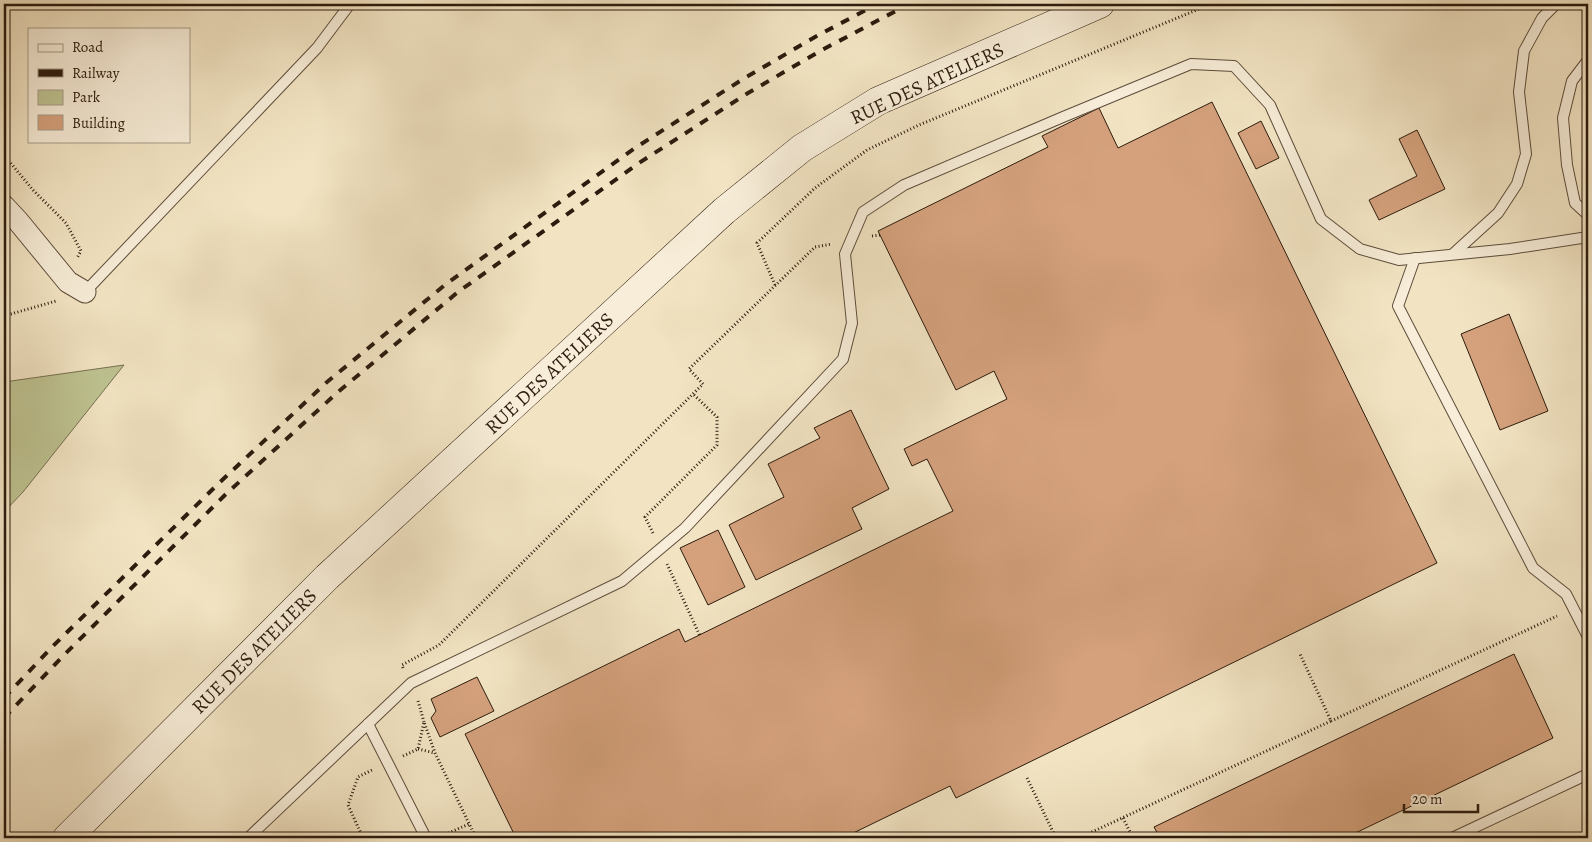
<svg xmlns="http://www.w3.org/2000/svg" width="1592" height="842" font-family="Alegreya,serif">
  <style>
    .green { fill: #bec391; stroke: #756f50 }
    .building { fill: #d4a17c; stroke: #2c1b0e }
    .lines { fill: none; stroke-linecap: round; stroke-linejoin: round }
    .lane-casing { stroke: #5e4d3b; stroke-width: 12 }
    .street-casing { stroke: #5e4d3b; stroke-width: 23 }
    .secondary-casing { stroke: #2c1b0e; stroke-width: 29 }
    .path { stroke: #2c1b0e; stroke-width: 3; stroke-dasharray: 1 2.5; stroke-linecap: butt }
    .lane { stroke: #f7edd8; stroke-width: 10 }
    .street { stroke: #f7edd8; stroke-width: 21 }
    .secondary { stroke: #f7edd8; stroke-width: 28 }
    .rail { stroke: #2c1b0e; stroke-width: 4; stroke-dasharray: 9 9; stroke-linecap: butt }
    .labels { text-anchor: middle; stroke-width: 5; stroke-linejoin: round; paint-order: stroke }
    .street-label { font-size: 20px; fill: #2c1b0e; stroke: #f7edd8 }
  </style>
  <rect width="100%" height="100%" fill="#f2e4c3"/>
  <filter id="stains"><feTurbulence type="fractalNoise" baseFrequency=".004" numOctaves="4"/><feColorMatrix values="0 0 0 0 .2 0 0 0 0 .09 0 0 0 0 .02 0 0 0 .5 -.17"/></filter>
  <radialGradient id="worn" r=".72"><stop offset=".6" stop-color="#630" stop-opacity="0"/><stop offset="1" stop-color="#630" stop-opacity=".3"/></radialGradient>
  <path class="green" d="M124 365 23 492 4 512V382Z"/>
  <g class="building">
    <path d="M1212 102 1437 563 956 798 950 786 843 838H516L465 734 679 629 685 642 953 511 927 459 912 466 904 449 1007 399 994 371 956 390 878 231 1048 147 1042 136 1099 108 1118 148Z"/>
    <path d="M1261 121 1279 158 1256 169 1238 133Z"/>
    <path d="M1417 130 1445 189 1379 220 1369 200 1417 176 1399 139Z"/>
    <path d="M1509 314 1548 411 1500 430 1461 334Z"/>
    <path d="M851 410 889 489 852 508 862 529 756 580 729 525 784 497 768 464 820 438 814 428Z"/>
    <path d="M718 530 745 587 708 605 680 548Z"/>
    <path d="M1514 654 1553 738 1345 838H1160L1154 827Z"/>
    <path d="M477 677 494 711 440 737 431 718 436 711 431 699Z"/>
  </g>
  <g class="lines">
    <g class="lane-casing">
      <g id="lane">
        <path d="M1588 60 1572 81 1563 118 1567 165 1575 203 1588 215"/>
        <path d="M1453 254 1498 213 1517 184 1526 154 1519 92 1524 51 1542 18 1556 4"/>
        <path d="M1415 258 1398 306 1533 568 1566 594 1588 637"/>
        <path d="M85 292 317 48 350 4"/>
        <path d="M368 724 426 838"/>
        <path d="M248 838 411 683 622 581 685 528 843 359 852 323 845 254 863 212 904 185 1063 117 1191 64 1234 66 1270 105 1321 219 1360 249 1399 260 1510 249 1588 237"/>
        <path d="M1452 838 1588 774"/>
        <path d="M1586 838 1588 837"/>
      </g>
    </g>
    <g class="street-casing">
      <path id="street" d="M4 206 18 221 68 282 85 292"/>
    </g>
    <g class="secondary-casing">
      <path id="secondary" d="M67 838 327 577 724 211 802 148 878 101 1100 4"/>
    </g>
    <g class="path">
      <path d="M4 155 33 190 66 223 81 251 77 258"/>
      <path d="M872 236 880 235"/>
      <path d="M775 285 757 243 815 188 867 150 919 125 1211 4"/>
      <path d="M4 316 56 301"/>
      <path d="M653 533 645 517 717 445V417L693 394"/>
      <path d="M667 564 700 636"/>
      <path d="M403 668 402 665 439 645 703 384 689 369 815 247 832 244"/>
      <path d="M418 701 424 722"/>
      <path d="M1331 721 1557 616"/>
      <path d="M418 749 435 753"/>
      <path d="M403 756 418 749 424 722 435 753 476 838"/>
      <path d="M1027 778 1056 838"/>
      <path d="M1123 818 1133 838"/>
      <path d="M442 836 469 824"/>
      <path d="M363 838 348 805 358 777 372 770"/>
      <path d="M1079 838 1331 721 1300 654"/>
    </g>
    <use href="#lane" class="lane"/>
    <use href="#street" class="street"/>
    <use href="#secondary" class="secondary"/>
    <g class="rail">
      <path d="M4 698 53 646 218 484 327 382 446 284 635 148 743 79 815 37 877 4"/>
      <path d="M4 718 62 657 227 493 338 392 458 292 639 163 748 93 822 50 909 4"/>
    </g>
  </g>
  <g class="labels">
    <g class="street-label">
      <text transform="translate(927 83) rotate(-25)" y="7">RUE DES ATELIERS</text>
      <text transform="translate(549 373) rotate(-43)" y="7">RUE DES ATELIERS</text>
      <text transform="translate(254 651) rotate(-45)" y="7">RUE DES ATELIERS</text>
    </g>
  </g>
  <rect width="1592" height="842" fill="none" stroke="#f2e4c3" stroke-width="20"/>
  <rect x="5" y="5" width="1582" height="832" fill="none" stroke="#2c1b0e" stroke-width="2.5"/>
  <rect x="10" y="10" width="1572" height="822" fill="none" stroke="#2c1b0e"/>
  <rect x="28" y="28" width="162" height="115" fill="#f7edd8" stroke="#a69987"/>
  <rect x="38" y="44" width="25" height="8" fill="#f7edd8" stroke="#a69987"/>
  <text x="72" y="52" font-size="15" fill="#2c1b0e">Road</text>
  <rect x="38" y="69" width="25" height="8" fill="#2c1b0e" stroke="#a69987"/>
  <text x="72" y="78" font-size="15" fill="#2c1b0e">Railway</text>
  <rect x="38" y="90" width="25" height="15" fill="#bec391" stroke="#a69987"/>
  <text x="72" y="102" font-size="15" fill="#2c1b0e">Park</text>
  <rect x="38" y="115" width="25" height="15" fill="#d4a17c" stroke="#a69987"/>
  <text x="72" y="128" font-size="15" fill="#2c1b0e">Building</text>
  <path d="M1404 804v8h74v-8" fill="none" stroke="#2c1b0e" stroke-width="2.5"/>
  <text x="1412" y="804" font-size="15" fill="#2c1b0e" stroke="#f7edd8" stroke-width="4" paint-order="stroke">20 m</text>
  <rect width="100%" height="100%" filter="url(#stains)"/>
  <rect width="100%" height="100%" fill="url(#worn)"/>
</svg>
